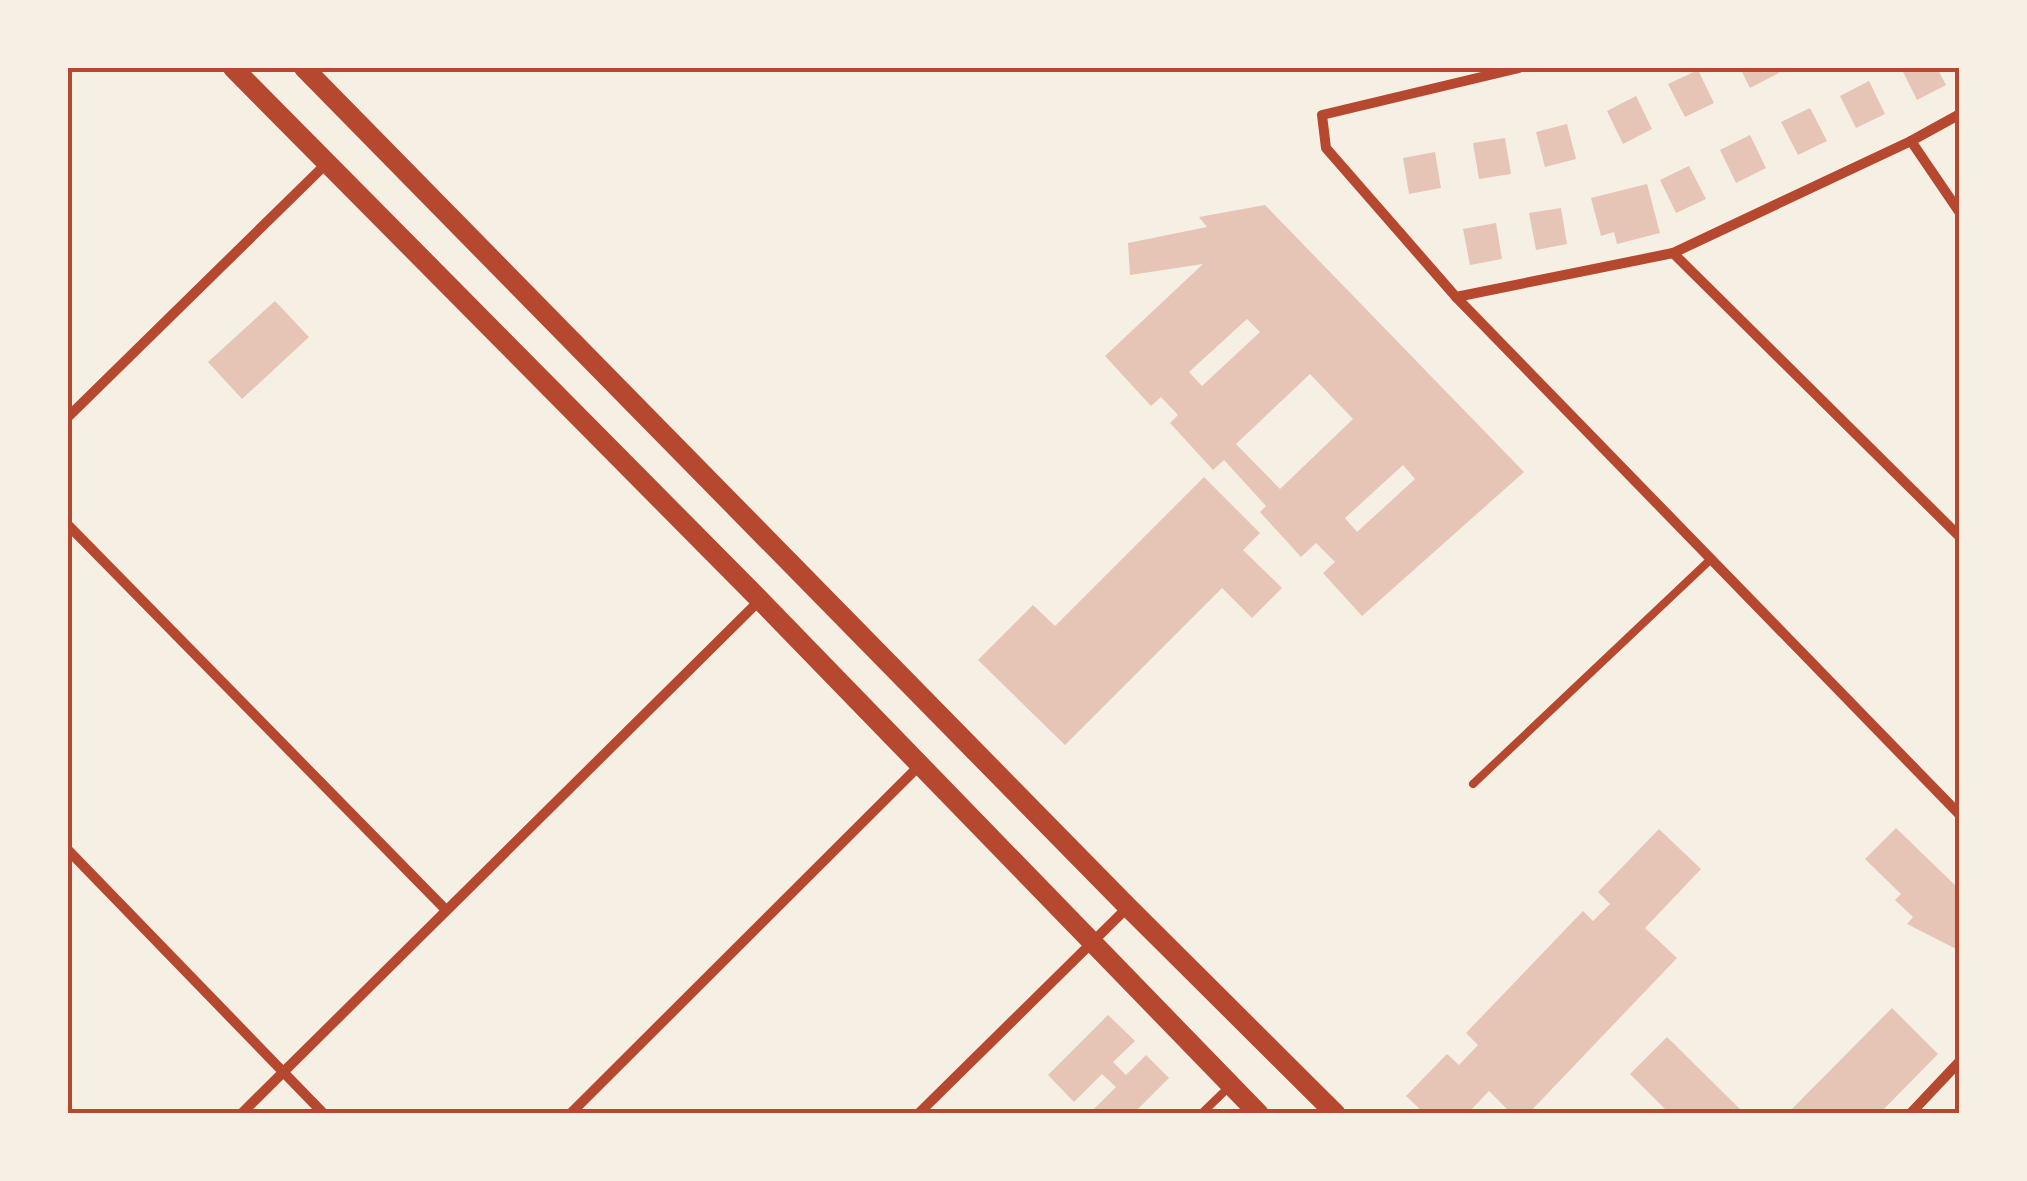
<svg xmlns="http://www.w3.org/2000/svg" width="2027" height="1181" font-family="'Varela Round',sans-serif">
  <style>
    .building { fill: #e6c5b7; fill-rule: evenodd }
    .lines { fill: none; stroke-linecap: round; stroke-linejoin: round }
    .service { stroke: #b5482f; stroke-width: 8 }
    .minor { stroke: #b5482f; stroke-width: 10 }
    .secondary { stroke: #b5482f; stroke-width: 20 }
    .neatline { fill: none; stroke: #b5482f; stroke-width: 4 }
  </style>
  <rect width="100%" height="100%" fill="#f6efe4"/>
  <g class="building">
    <path d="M1740 68H1776L1779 73 1750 88Z"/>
    <path d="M1901 68H1937L1946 85 1917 100Z"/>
    <path d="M1698 70 1714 103 1685 117 1668 84Z"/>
    <path d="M1869 81 1885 114 1856 128 1840 96Z"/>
    <path d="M1636 96 1652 129 1623 144 1607 111Z"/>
    <path d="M1810 108 1827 141 1798 155 1781 122Z"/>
    <path d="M1567 124 1576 159 1545 167 1536 132Z"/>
    <path d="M1750 135 1766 168 1736 183 1720 150Z"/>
    <path d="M1505 138 1511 174 1479 179 1473 143Z"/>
    <path d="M1435 152 1441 188 1409 194 1403 158Z"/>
    <path d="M1689 166 1706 199 1676 213 1660 180Z"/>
    <path d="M1647 184 1660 233 1617 244 1614 232 1601 236 1591 198Z"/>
    <path d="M1265 205 1524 472 1362 616 1323 573 1335 562 1316 543 1301 557 1260 512 1266 506 1224 460 1213 470 1170 423 1178 415 1161 397 1151 406 1105 356 1203 264 1130 275 1128 243 1207 227 1199 217ZM1247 319 1260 332 1202 386 1189 372ZM1310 374 1353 419 1280 489 1236 444ZM1403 465 1415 479 1357 532 1345 518Z"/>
    <path d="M1561 208 1567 244 1536 250 1529 213Z"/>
    <path d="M1496 223 1502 259 1470 265 1463 229Z"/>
    <path d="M275 301 309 337 242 399 208 362Z"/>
    <path d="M1204 477 1260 533 1243 550 1282 588 1252 618 1222 588 1065 745 978 660 1033 605 1055 626Z"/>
    <path d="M1896 828 1960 890V951L1907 924 1913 917 1895 900 1901 894 1865 859Z"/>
    <path d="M1659 829 1701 869 1645 928 1677 958 1528 1114H1512L1489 1091 1467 1114H1425L1406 1096 1447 1054 1459 1065 1478 1045 1466 1033 1583 911 1593 921 1610 904 1598 892Z"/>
    <path d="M1892 1008 1938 1054 1879 1114H1787Z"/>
    <path d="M1108 1015 1135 1041 1113 1062 1126 1075 1146 1055 1169 1078 1133 1114H1089L1116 1087 1102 1074 1074 1102 1048 1075Z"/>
    <path d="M1667 1037 1745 1114H1670L1630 1074Z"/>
  </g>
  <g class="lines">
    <g class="service">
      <path d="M1473 784 1711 559"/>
      <path d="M1201 1114 1230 1086"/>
    </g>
    <g class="minor">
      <path d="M1519 68 1322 115 1326 148 1456 297 1960 815"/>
      <path d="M1911 141 1960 213"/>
      <path d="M1673 253 1960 537"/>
      <path d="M1456 297 1673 253 1911 141 1960 114"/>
      <path d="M68 417 327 163"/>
      <path d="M68 525 446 910"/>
      <path d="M68 850 324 1114"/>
      <path d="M241 1114 760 600"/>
      <path d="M570 1114 920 765"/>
      <path d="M918 1114 1128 907"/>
      <path d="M1910 1114 1960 1061"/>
    </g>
    <g class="secondary">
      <path d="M233 68 760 600 1259 1114"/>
      <path d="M304 68 1128 907 1336 1114"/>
    </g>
  </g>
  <rect width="2027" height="1181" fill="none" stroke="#f6efe4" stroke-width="140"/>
  <rect x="70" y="70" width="1887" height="1041" class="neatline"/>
</svg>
